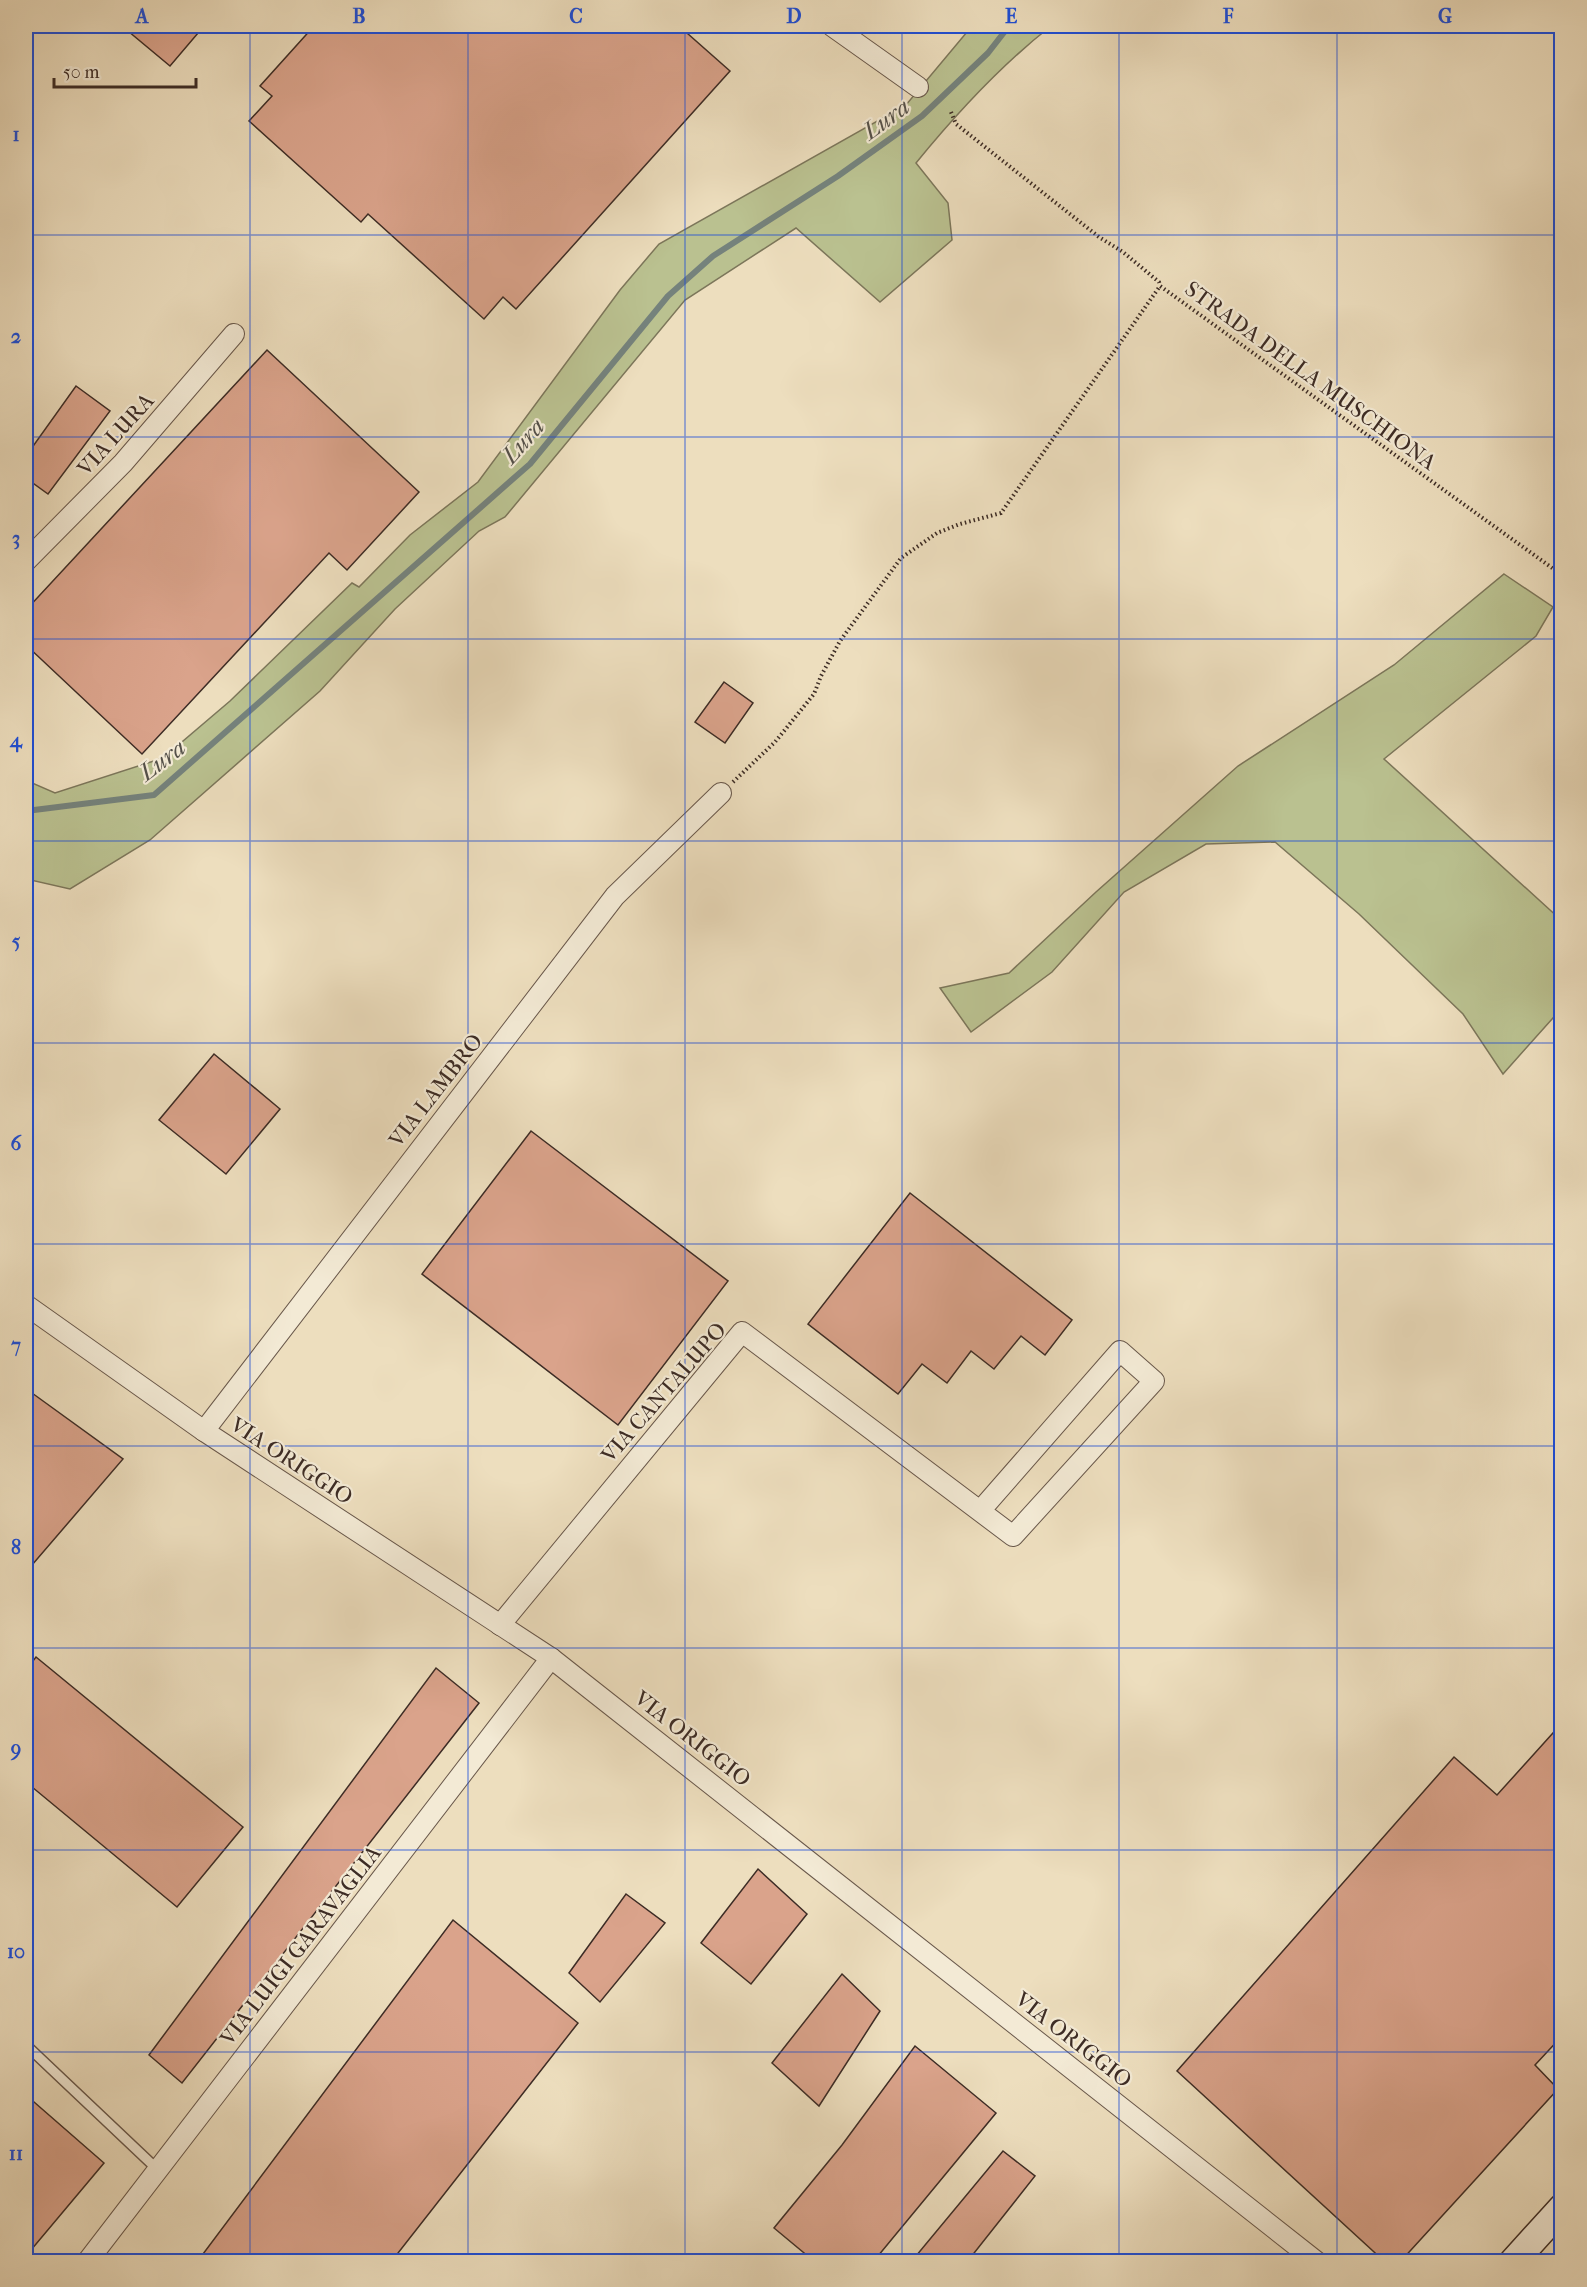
<svg xmlns="http://www.w3.org/2000/svg" width="1587" height="2287" font-family="'IM FELL French Canon',serif">
  <style>
    .green { fill: #bac190; stroke: #7c765a; stroke-width: 1.5 }
    .lines { fill: none; stroke-linecap: round; stroke-linejoin: round }
    .stream { stroke: #75827c; stroke-width: 6 }
    .building { fill: #daa38b; stroke: #3d2c25; stroke-width: 1.5 }
    .lane-casing { stroke: #69584b; stroke-width: 12 }
    .street-casing { stroke: #69584b; stroke-width: 22 }
    .secondary-casing { stroke: #3d2c25; stroke-width: 30 }
    .path { stroke: #3d2c25; stroke-width: 4; stroke-dasharray: 1.5 3; stroke-linecap: butt }
    .lane { stroke: #f3ead5; stroke-width: 9 }
    .street { stroke: #f3ead5; stroke-width: 20 }
    .secondary { stroke: #f3ead5; stroke-width: 27 }
    .grid { fill: none; stroke: #1d4ed8; stroke-width: 1.5; stroke-opacity: 0.55 }
    .labels { text-anchor: middle; stroke-width: 4.5; stroke-linejoin: round; paint-order: stroke }
    .street-label { font-size: 22px; fill: #3d2c25; stroke: #f3ead5 }
    .water-label { font-size: 24px; font-style: italic; fill: #545049; stroke: #f3ead5 }
    .neatline { fill: none; stroke: #1d4ed8; stroke-width: 2 }
    .grid-label { font-size: 20px; text-anchor: middle; font-weight: bold; fill: #1d4ed8 }
  </style>
  <rect width="100%" height="100%" fill="#eddebe"/>
  <filter id="stains"><feTurbulence type="fractalNoise" baseFrequency=".00333" numOctaves="4"/><feColorMatrix values="0 0 0 0 .2 0 0 0 0 .09 0 0 0 0 .02 0 0 0 .5 -.17"/></filter>
  <radialGradient id="worn" r=".72"><stop offset=".6" stop-color="#630" stop-opacity="0"/><stop offset="1" stop-color="#630" stop-opacity=".3"/></radialGradient>
  <g class="green">
    <path d="M972 26H1051C1001 65 956 114 916 163L948 203 952 240 880 302 796 228 685 300 505 517 479 531 395 609 320 691 150 840 70 889 26 879V774L32 783 55 793 163 758 230 701 352 583 359 587 410 535 478 482 620 290 659 244 906 105Z"/>
    <path d="M1504 574 1553 607 1536 636 1384 759 1561 920V1009L1503 1074 1463 1014 1359 914 1275 842 1206 844 1124 892 1052 972 971 1032 940 988 1009 973 1096 892 1238 766 1394 665Z"/>
  </g>
  <g class="lines">
    <path class="stream" d="M26 811 154 795 530 464 668 296 713 256 838 176 922 116 988 53 1009 26"/>
  </g>
  <g class="building">
    <path d="M122 26H204L170 66Z"/>
    <path d="M314 26H679L730 71 516 309 503 297 484 319 368 214 361 222 249 121 272 96 260 86Z"/>
    <path d="M267 350 419 492 347 570 329 553 142 754 26 645V610Z"/>
    <path d="M76 386 110 411 48 494 26 478V456Z"/>
    <path d="M724 682 753 703 725 743 695 722Z"/>
    <path d="M214 1054 280 1109 226 1174 159 1120Z"/>
    <path d="M531 1131 728 1281 618 1425 422 1274Z"/>
    <path d="M910 1193 1072 1320 1045 1355 1021 1336 994 1369 971 1351 947 1383 922 1364 898 1394 808 1324Z"/>
    <path d="M32 1393 123 1459 26 1572V1401Z"/>
    <path d="M36 1657 243 1827 177 1907 26 1782V1670Z"/>
    <path d="M436 1668 479 1703 182 2083 149 2055Z"/>
    <path d="M1562 1723V2036L1535 2065 1558 2089 1400 2262H1385L1177 2071 1454 1757 1497 1795Z"/>
    <path d="M758 1869 807 1914 751 1984 701 1943Z"/>
    <path d="M626 1894 665 1923 600 2002 569 1973Z"/>
    <path d="M453 1920 578 2023 391 2262H197Z"/>
    <path d="M842 1974 880 2011 819 2106 772 2063Z"/>
    <path d="M915 2046 996 2113 873 2262H815L774 2228 842 2145Z"/>
    <path d="M26 2095 104 2163 26 2256Z"/>
    <path d="M1003 2151 1035 2176 967 2262H911Z"/>
  </g>
  <g class="lines">
    <g class="lane-casing">
      <path id="lane" d="M26 2045 157 2169"/>
    </g>
    <g class="street-casing">
      <g id="street">
        <path d="M832 26 918 87"/>
        <path d="M26 561 123 463 234 334"/>
        <path d="M26 1305 204 1431 551 1658 1317 2262"/>
        <path d="M204 1431 615 896 721 793"/>
        <path d="M500 1625 742 1332 1013 1536 1154 1381 1120 1351 980 1511"/>
        <path d="M87 2262 551 1658"/>
      </g>
    </g>
    <g class="secondary-casing">
      <path id="secondary" d="M1513 2262 1562 2208"/>
    </g>
    <g class="path">
      <path d="M951 112 956 124 1099 237 1123 252 1159 282 1160 286"/>
      <path d="M733 782 775 742 814 694 821 676 840 641 901 558 937 533 960 524 1001 513 1160 286 1562 575"/>
    </g>
    <use href="#lane" class="lane"/>
    <use href="#street" class="street"/>
    <use href="#secondary" class="secondary"/>
  </g>
  <path class="grid" d="M250 26V2262M468 26V2262M685 26V2262M902 26V2262M1119 26V2262M1337 26V2262M26 235H1562M26 437H1562M26 639H1562M26 841H1562M26 1043H1562M26 1244H1562M26 1446H1562M26 1648H1562M26 1850H1562M26 2052H1562"/>
  <g class="labels">
    <g class="street-label">
      <text transform="translate(1311 375) rotate(36)" y="8">STRADA DELLA MUSCHIONA</text>
      <text transform="translate(115 434) rotate(-48)" y="8">VIA LURA</text>
      <text transform="translate(435 1090) rotate(-52)" y="8">VIA LAMBRO</text>
      <text transform="translate(663 1392) rotate(-49)" y="8">VIA CANTALUPO</text>
      <text transform="translate(292 1460) rotate(33)" y="8">VIA ORIGGIO</text>
      <text transform="translate(693 1738) rotate(38)" y="8">VIA ORIGGIO</text>
      <text transform="translate(300 1945) rotate(-52)" y="8">VIA LUIGI GARAVAGLIA</text>
      <text transform="translate(1074 2039) rotate(38)" y="8">VIA ORIGGIO</text>
    </g>
    <g class="water-label">
      <text transform="translate(886 119) rotate(-36)" y="8">Lura</text>
      <text transform="translate(523 441) rotate(-48)" y="8">Lura</text>
      <text transform="translate(162 760) rotate(-37)" y="8">Lura</text>
    </g>
  </g>
  <rect width="1587" height="2287" fill="none" stroke="#eddebe" stroke-width="66"/>
  <path d="M54 78v9h142v-9" fill="none" stroke="#3d2c25" stroke-width="3"/>
  <text x="63" y="78" font-size="18" fill="#3d2c25" stroke="#f3ead5" stroke-width="4.5" paint-order="stroke">50 m</text>
  <rect x="33" y="33" width="1521" height="2221" class="neatline"/>
  <g class="grid-label">
    <text x="142" y="23">A</text>
    <text x="359" y="23">B</text>
    <text x="576" y="23">C</text>
    <text x="794" y="23">D</text>
    <text x="1011" y="23">E</text>
    <text x="1228" y="23">F</text>
    <text x="1445" y="23">G</text>
    <text x="16" y="141">1</text>
    <text x="16" y="343">2</text>
    <text x="16" y="545">3</text>
    <text x="16" y="747">4</text>
    <text x="16" y="948">5</text>
    <text x="16" y="1150">6</text>
    <text x="16" y="1352">7</text>
    <text x="16" y="1554">8</text>
    <text x="16" y="1756">9</text>
    <text x="16" y="1958">10</text>
    <text x="16" y="2160">11</text>
  </g>
  <rect width="100%" height="100%" filter="url(#stains)"/>
  <rect width="100%" height="100%" fill="url(#worn)"/>
</svg>
